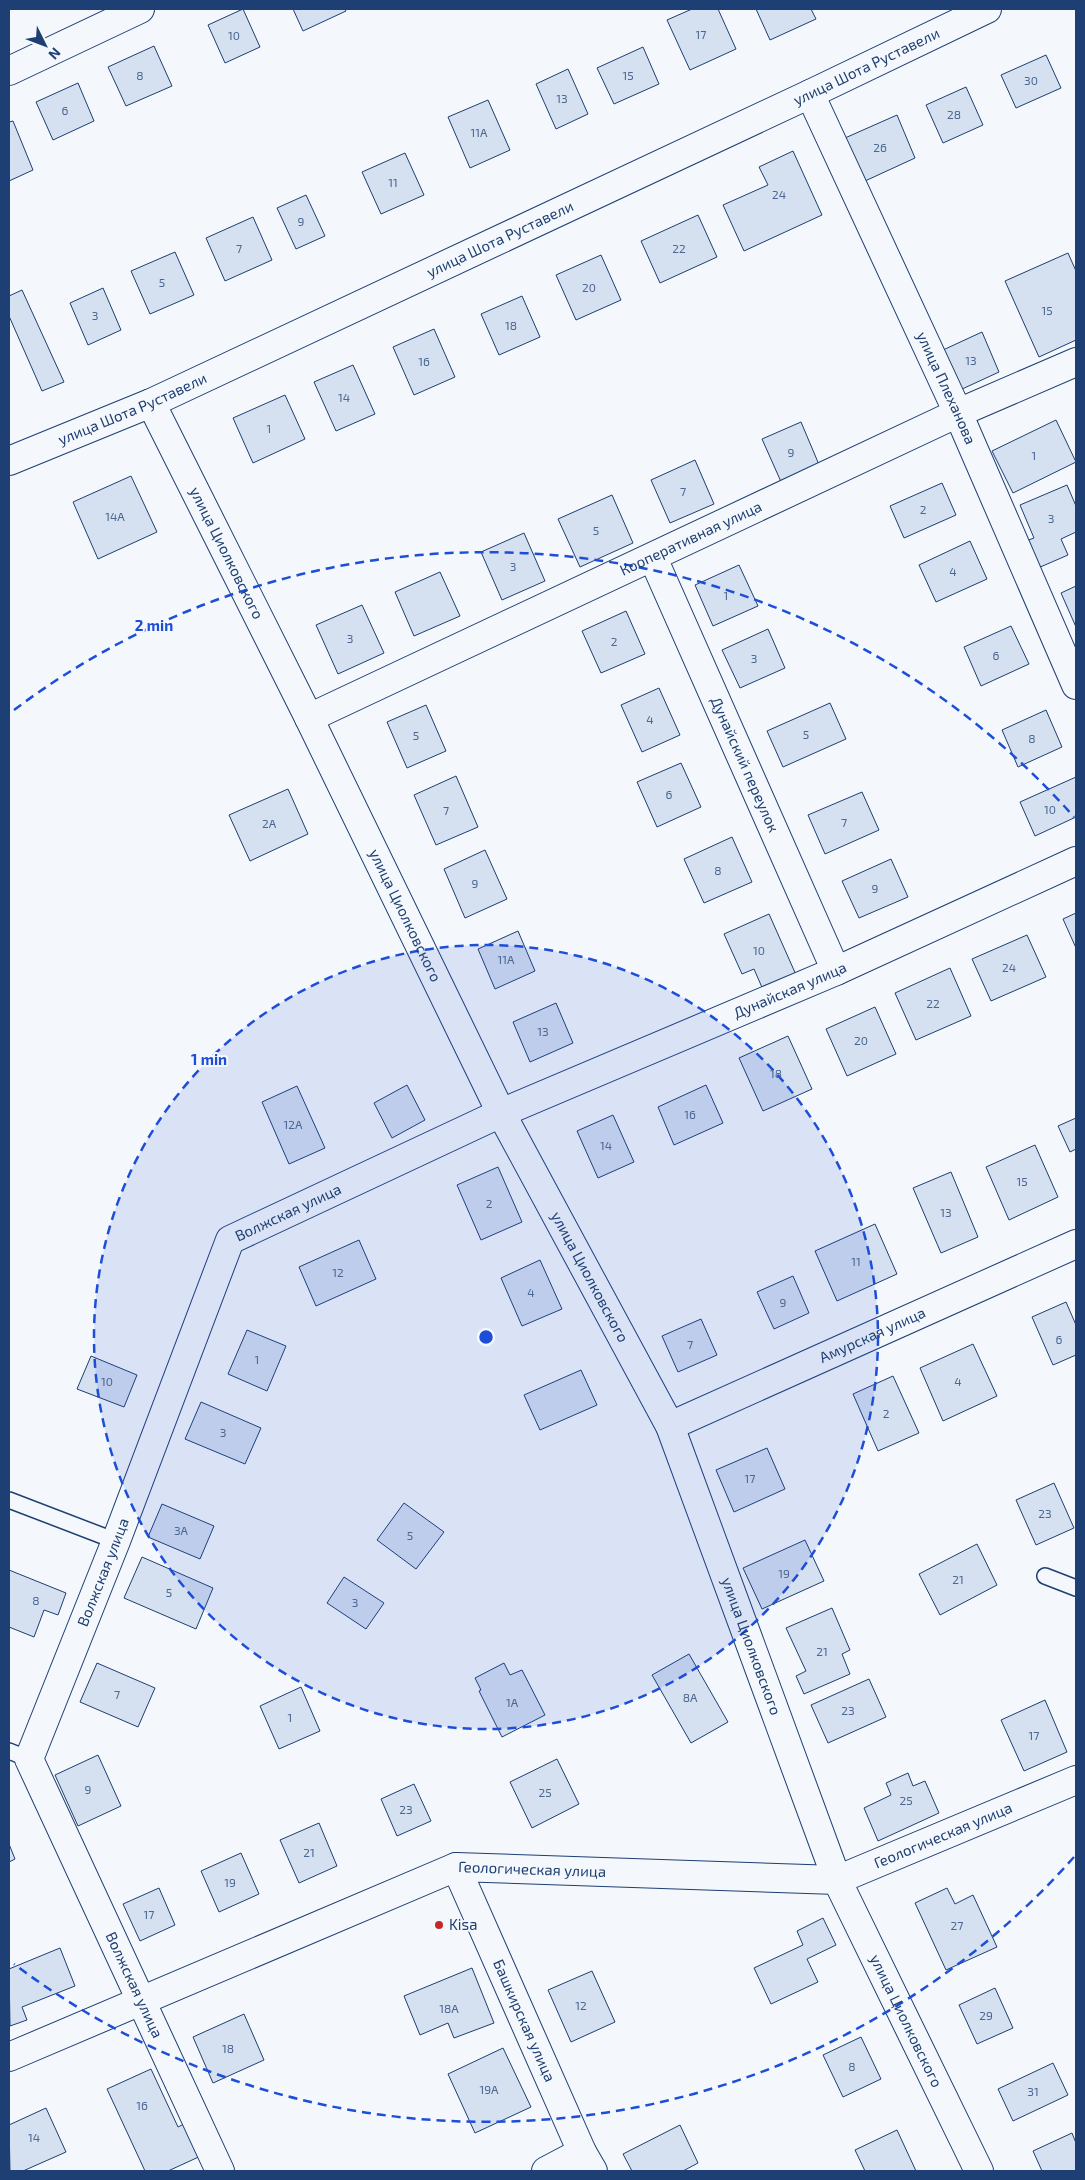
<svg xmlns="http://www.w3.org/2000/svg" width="1085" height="2180" font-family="'Exo 2',sans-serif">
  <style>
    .building { fill: #d5e0f0; stroke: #1d3f73 }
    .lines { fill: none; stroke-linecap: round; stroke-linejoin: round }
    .lane-casing { stroke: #1d3f73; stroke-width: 18 }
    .street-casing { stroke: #1d3f73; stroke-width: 30 }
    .lane { stroke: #f4f7fb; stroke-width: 15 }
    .street { stroke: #f4f7fb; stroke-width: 28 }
    .ring { fill: none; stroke: #1d4ed8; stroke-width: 2.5; stroke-dasharray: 9 6 }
    .poi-dot { fill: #c62828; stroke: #f4f7fb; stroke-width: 2 }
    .labels { text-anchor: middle; stroke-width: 4; stroke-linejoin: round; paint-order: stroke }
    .number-label { font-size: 12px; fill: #4b6792 }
    .street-label { font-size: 15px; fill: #1d3f73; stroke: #f4f7fb }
    .poi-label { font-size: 15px; fill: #1d3f73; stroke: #f4f7fb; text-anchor: start }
    .centre { fill: #1d4ed8; stroke: #f4f7fb; stroke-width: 2.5 }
    .ring-label { font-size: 15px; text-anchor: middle; font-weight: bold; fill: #1d4ed8; stroke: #f4f7fb; stroke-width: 4; stroke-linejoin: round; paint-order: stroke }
  </style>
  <rect width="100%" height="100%" fill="#f4f7fb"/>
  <g class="building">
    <path d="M243 9 260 47 225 63 208 25Z"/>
    <path d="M293 9H345L346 11 303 31Z"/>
    <path d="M692 9H718L736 49 690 70 667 20Z"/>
    <path d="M756 9H811L816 19 770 40Z"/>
    <path d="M154 46 172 86 126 106 108 67Z"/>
    <path d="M643 47 659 84 614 104 597 68Z"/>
    <path d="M1046 55 1061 88 1016 108 1001 75Z"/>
    <path d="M568 69 588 114 556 129 536 84Z"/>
    <path d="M78 83 94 121 53 140 36 102Z"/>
    <path d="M966 87 983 125 943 143 926 105Z"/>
    <path d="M488 100 510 150 470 168 448 117Z"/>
    <path d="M897 115 915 158 865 181 845 138Z"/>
    <path d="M13 121 33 170 9 181V122Z"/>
    <path d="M793 151 822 215 744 251 723 205 768 185 759 167Z"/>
    <path d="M405 153 424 195 381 214 362 172Z"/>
    <path d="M306 195 325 236 296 249 277 208Z"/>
    <path d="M698 215 717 257 660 283 641 241Z"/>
    <path d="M253 217 272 260 225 281 206 238Z"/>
    <path d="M175 252 194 295 150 314 131 271Z"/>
    <path d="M1068 253 1076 271V340L1039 357 1005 281Z"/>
    <path d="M601 255 621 300 576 320 556 275Z"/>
    <path d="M103 288 121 330 88 345 70 303Z"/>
    <path d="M22 290 64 382 42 391 9 316V296Z"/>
    <path d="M522 296 540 337 499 355 481 314Z"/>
    <path d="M434 329 455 377 414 395 393 347Z"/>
    <path d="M982 332 999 372 960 390 943 350Z"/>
    <path d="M353 365 375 414 336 431 314 382Z"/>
    <path d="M285 395 305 439 253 463 233 418Z"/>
    <path d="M1056 420 1076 462 1013 493 992 451Z"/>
    <path d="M801 422 820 467 782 484 762 439Z"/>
    <path d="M695 460 714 504 670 523 651 480Z"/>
    <path d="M131 476 157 532 98 559 73 502Z"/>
    <path d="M942 483 956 515 904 538 890 506Z"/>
    <path d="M1067 485 1076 506V532L1061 539 1068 555 1038 568 1026 541 1034 538 1020 505Z"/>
    <path d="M612 495 633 543 580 567 558 519Z"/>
    <path d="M524 533 545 581 502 600 481 552Z"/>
    <path d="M970 541 987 579 936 602 919 565Z"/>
    <path d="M739 565 758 606 713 626 695 585Z"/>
    <path d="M440 572 460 616 414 636 395 592Z"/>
    <path d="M1076 586V627L1061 593Z"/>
    <path d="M362 605 384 653 338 674 316 625Z"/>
    <path d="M626 611 645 654 601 673 582 631Z"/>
    <path d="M1011 626 1029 664 981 686 964 647Z"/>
    <path d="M768 629 785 668 740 688 722 650Z"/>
    <path d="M659 688 680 735 642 752 621 705Z"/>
    <path d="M830 703 846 739 783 767 767 731Z"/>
    <path d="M426 705 446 751 407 768 387 722Z"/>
    <path d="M1046 710 1062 747 1018 767 1002 730Z"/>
    <path d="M681 763 701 807 657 827 637 782Z"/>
    <path d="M456 776 478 827 436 845 414 795Z"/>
    <path d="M1076 777V817L1035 836 1020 802Z"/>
    <path d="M288 789 308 834 250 861 229 815Z"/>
    <path d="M862 792 879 830 825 854 808 815Z"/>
    <path d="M732 837 752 882 704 903 684 859Z"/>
    <path d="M485 850 507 899 465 918 444 869Z"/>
    <path d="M891 859 908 897 859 918 842 881Z"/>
    <path d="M1076 913V948L1063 919Z"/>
    <path d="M769 914 797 977 764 992 754 969 742 974 724 934Z"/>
    <path d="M518 931 535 971 495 989 478 949Z"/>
    <path d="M1027 935 1046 977 991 1001 972 959Z"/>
    <path d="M950 968 971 1016 916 1040 895 993Z"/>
    <path d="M556 1003 573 1043 530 1062 513 1022Z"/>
    <path d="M875 1007 896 1054 847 1076 826 1029Z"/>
    <path d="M788 1036 812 1089 763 1111 739 1058Z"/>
    <path d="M407 1085 425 1120 392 1138 374 1103Z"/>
    <path d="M706 1085 723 1123 674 1145 658 1107Z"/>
    <path d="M297 1086 325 1148 289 1164 262 1102Z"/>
    <path d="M613 1115 634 1162 598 1178 577 1131Z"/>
    <path d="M1076 1118V1149L1070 1152 1058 1126Z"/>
    <path d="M1035 1145 1058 1197 1009 1220 986 1167Z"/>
    <path d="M498 1167 522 1222 481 1240 457 1185Z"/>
    <path d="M951 1172 978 1237 941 1253 913 1188Z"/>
    <path d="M875 1224 897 1274 837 1301 815 1251Z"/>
    <path d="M359 1240 376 1279 316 1306 299 1267Z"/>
    <path d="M540 1260 562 1309 522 1326 501 1278Z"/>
    <path d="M793 1276 809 1313 774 1329 757 1292Z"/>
    <path d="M1066 1302 1076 1325V1355L1053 1365 1032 1317Z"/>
    <path d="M701 1319 717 1355 678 1372 662 1336Z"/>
    <path d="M247 1330 286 1346 267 1391 228 1374Z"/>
    <path d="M973 1344 997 1396 943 1421 920 1368Z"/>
    <path d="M91 1356 137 1375 124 1407 77 1389Z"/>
    <path d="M581 1370 597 1405 540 1430 524 1395Z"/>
    <path d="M893 1376 919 1433 878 1451 853 1394Z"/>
    <path d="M201 1402 261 1428 245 1464 185 1439Z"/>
    <path d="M767 1448 785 1489 734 1512 716 1470Z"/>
    <path d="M1054 1483 1074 1528 1036 1545 1016 1500Z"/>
    <path d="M404 1503 444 1532 416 1569 377 1540Z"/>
    <path d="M162 1504 214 1526 200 1559 148 1537Z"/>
    <path d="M805 1540 824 1581 762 1609 743 1568Z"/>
    <path d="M977 1544 997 1585 940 1615 919 1574Z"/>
    <path d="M142 1557 213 1588 196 1629 124 1598Z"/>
    <path d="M9 1570 66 1593 58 1615 44 1610 34 1637 9 1627Z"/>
    <path d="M344 1577 384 1603 366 1629 327 1603Z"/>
    <path d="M832 1608 850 1650 842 1654 850 1674 804 1694 796 1676 806 1671 786 1628Z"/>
    <path d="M689 1654 728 1722 691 1743 652 1675Z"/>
    <path d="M97 1663 155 1688 138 1727 80 1702Z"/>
    <path d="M504 1663 510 1675 522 1670 545 1715 502 1737 479 1691 481 1690 475 1678Z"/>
    <path d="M869 1679 886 1717 828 1743 811 1705Z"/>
    <path d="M301 1687 320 1731 279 1749 260 1706Z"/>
    <path d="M1045 1700 1067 1752 1024 1771 1001 1720Z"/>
    <path d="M98 1755 121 1806 78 1826 55 1775Z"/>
    <path d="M557 1759 579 1804 532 1828 510 1782Z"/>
    <path d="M908 1773 913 1786 925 1781 939 1813 878 1841 864 1808 891 1795 886 1783Z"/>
    <path d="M414 1784 431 1821 397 1836 381 1799Z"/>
    <path d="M319 1823 337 1866 299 1883 280 1840Z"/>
    <path d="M9 1844 15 1859 9 1862Z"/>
    <path d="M241 1853 259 1894 219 1912 201 1871Z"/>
    <path d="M159 1888 175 1925 140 1941 123 1904Z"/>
    <path d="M947 1888 955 1904 973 1895 997 1947 946 1970 915 1903Z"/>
    <path d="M823 1918 836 1945 807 1959 818 1982 771 2004 754 1968 803 1945 797 1931Z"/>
    <path d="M60 1948 75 1986 22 2007 27 2020 10 2026 9 1969Z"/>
    <path d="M472 1968 494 2023 454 2038 448 2023 420 2035 404 1996Z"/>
    <path d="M592 1971 615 2022 571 2042 548 1990Z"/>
    <path d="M995 1988 1013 2028 977 2044 959 2005Z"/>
    <path d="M244 2014 264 2060 213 2083 193 2037Z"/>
    <path d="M861 2037 881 2079 843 2097 823 2055Z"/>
    <path d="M503 2048 531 2107 475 2133 448 2074Z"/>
    <path d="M1053 2063 1068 2095 1013 2121 998 2089Z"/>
    <path d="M151 2069 178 2127 188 2122 203 2155 168 2171H145L107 2089Z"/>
    <path d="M46 2108 66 2152 23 2171H10L9 2125Z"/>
    <path d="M680 2125 698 2163 683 2171H632L623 2154Z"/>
    <path d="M897 2130 916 2171H865L855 2150Z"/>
    <path d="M1072 2133 1076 2143V2171H1042L1033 2151Z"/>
  </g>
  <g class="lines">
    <g class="lane-casing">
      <g id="lane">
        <path d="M9 1500 116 1541"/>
        <path d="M1045 1576 1076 1588"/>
        <path d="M9 1751 29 1759"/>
      </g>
    </g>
    <g class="street-casing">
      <g id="street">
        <path d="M9 71 140 9"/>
        <path id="s1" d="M810 94 958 413 1076 685"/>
        <path id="s2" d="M151 403 309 718 501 1113 670 1426 837 1880 979 2171"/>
        <path id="s3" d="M9 461 151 403 810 94 987 9"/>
        <path id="s4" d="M653 558 836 971"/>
        <path id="s5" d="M309 718 958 413 1076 362"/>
        <path id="s6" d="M670 1426 1076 1244"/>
        <path id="s7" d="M456 1867 582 2152 593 2171"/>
        <path id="s8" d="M9 2057 456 1867 837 1880 1076 1780"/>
        <path id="s9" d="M220 2171 29 1759 116 1541 230 1240 501 1113 836 971 1076 861"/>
        <path d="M546 2171 582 2152"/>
      </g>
    </g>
    <use href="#lane" class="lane"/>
    <use href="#street" class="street"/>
  </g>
  <circle cx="486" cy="1337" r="392" fill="#1d4ed8" fill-opacity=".12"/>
  <g class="ring">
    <circle cx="486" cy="1337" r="392"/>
    <path d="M1074 1857A785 785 0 0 1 14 1964M14 710A785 785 0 0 1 1074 817"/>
  </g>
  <circle class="poi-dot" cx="439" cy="1925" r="5"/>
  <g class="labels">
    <g class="number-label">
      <text x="701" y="39">17</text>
      <text x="234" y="40">10</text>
      <text x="140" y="80">8</text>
      <text x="628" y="80">15</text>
      <text x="1031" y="85">30</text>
      <text x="562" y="103">13</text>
      <text x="65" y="115">6</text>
      <text x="954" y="119">28</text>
      <text x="479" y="137">11А</text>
      <text x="880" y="152">26</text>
      <text x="393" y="187">11</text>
      <text x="779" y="199">24</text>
      <text x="301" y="226">9</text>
      <text x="239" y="253">7</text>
      <text x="679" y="253">22</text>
      <text x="162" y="287">5</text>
      <text x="589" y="292">20</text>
      <text x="1047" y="315">15</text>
      <text x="95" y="320">3</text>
      <text x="511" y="330">18</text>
      <text x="971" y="365">13</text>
      <text x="424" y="366">16</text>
      <text x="344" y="402">14</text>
      <text x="269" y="433">1</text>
      <text x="791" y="457">9</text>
      <text x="1034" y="460">1</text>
      <text x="683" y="496">7</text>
      <text x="923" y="514">2</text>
      <text x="115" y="521">14А</text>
      <text x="1051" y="523">3</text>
      <text x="596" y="535">5</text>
      <text x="513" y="571">3</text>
      <text x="953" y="576">4</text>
      <text x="726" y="600">1</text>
      <text x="350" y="643">3</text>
      <text x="614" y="646">2</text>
      <text x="996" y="660">6</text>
      <text x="754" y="663">3</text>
      <text x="650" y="724">4</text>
      <text x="806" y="739">5</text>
      <text x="416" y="740">5</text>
      <text x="1032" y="743">8</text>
      <text x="669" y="799">6</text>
      <text x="1050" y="814">10</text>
      <text x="446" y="815">7</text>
      <text x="844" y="827">7</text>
      <text x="269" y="828">2А</text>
      <text x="718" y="875">8</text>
      <text x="475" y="888">9</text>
      <text x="875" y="893">9</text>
      <text x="759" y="955">10</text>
      <text x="506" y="964">11А</text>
      <text x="1009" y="972">24</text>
      <text x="933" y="1008">22</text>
      <text x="543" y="1036">13</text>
      <text x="861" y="1045">20</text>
      <text x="776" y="1078">18</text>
      <text x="690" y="1119">16</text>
      <text x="293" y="1129">12А</text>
      <text x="606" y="1150">14</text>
      <text x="1022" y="1186">15</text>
      <text x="489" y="1208">2</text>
      <text x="946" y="1217">13</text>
      <text x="856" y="1266">11</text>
      <text x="338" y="1277">12</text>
      <text x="531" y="1297">4</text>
      <text x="783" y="1307">9</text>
      <text x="1059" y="1344">6</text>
      <text x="690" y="1349">7</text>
      <text x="257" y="1364">1</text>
      <text x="107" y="1386">10</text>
      <text x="958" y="1386">4</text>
      <text x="886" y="1418">2</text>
      <text x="223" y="1437">3</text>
      <text x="750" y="1483">17</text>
      <text x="1045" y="1518">23</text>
      <text x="181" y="1535">3А</text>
      <text x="410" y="1540">5</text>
      <text x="784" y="1578">19</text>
      <text x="958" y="1584">21</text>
      <text x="169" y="1597">5</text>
      <text x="36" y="1605">8</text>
      <text x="355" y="1607">3</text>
      <text x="822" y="1656">21</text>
      <text x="117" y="1699">7</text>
      <text x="690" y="1702">8А</text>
      <text x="512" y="1707">1А</text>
      <text x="848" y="1715">23</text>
      <text x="290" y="1722">1</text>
      <text x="1034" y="1740">17</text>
      <text x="88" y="1794">9</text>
      <text x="545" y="1797">25</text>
      <text x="906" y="1805">25</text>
      <text x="406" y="1814">23</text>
      <text x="309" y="1857">21</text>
      <text x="230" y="1887">19</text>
      <text x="149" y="1919">17</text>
      <text x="957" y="1930">27</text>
      <text x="581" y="2010">12</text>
      <text x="449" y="2013">18А</text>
      <text x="986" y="2020">29</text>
      <text x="228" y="2053">18</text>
      <text x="852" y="2071">8</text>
      <text x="489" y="2094">19А</text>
      <text x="1033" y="2096">31</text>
      <text x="142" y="2110">16</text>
      <text x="34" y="2142">14</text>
    </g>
    <g class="street-label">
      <text dy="5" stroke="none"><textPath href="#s3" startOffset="944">улица Шота Руставели</textPath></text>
      <text dy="5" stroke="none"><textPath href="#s3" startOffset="539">улица Шота Руставели</textPath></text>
      <text dy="5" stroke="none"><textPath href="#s1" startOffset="324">улица Плеханова</textPath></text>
      <text dy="5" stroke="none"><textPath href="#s3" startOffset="134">улица Шота Руставели</textPath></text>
      <text dy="5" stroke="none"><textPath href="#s5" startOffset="422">Кооперативная улица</textPath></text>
      <text dy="5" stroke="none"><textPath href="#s2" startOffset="168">улица Циолковского</textPath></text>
      <text dy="5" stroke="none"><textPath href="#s4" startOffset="226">Дунайский переулок</textPath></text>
      <text dy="5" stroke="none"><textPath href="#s2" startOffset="572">улица Циолковского</textPath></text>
      <text dy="5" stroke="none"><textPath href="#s9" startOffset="1624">Дунайская улица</textPath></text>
      <text dy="5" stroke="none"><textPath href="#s9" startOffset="1075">Волжская улица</textPath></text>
      <text dy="5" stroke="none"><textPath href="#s2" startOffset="978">улица Циолковского</textPath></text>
      <text dy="5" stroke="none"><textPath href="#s6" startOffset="222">Амурская улица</textPath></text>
      <text dy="5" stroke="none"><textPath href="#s9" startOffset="655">Волжская улица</textPath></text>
      <text dy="5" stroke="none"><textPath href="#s2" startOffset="1382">улица Циолковского</textPath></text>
      <text dy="5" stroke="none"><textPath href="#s8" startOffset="982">Геологическая улица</textPath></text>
      <text dy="5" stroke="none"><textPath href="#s8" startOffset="562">Геологическая улица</textPath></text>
      <text transform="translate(134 1985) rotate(65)" y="5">Волжская улица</text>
      <text dy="5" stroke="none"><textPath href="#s7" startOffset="168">Башкирская улица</textPath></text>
      <text dy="5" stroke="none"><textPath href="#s2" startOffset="1788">улица Циолковского</textPath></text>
    </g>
    <g class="poi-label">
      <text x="449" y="1930">Kisa</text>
    </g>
  </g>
  <circle cx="486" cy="1337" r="8" class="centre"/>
  <g class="ring-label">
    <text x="154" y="631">2 min</text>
    <text x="209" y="1065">1 min</text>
  </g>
  <rect width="1085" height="2180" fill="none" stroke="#1d3f73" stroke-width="20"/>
  <g transform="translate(45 45) rotate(132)" stroke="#f4f7fb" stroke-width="4" paint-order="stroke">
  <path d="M0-4L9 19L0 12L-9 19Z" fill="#1d3f73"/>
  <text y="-8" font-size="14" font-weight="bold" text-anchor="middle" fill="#1d3f73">N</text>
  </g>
</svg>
